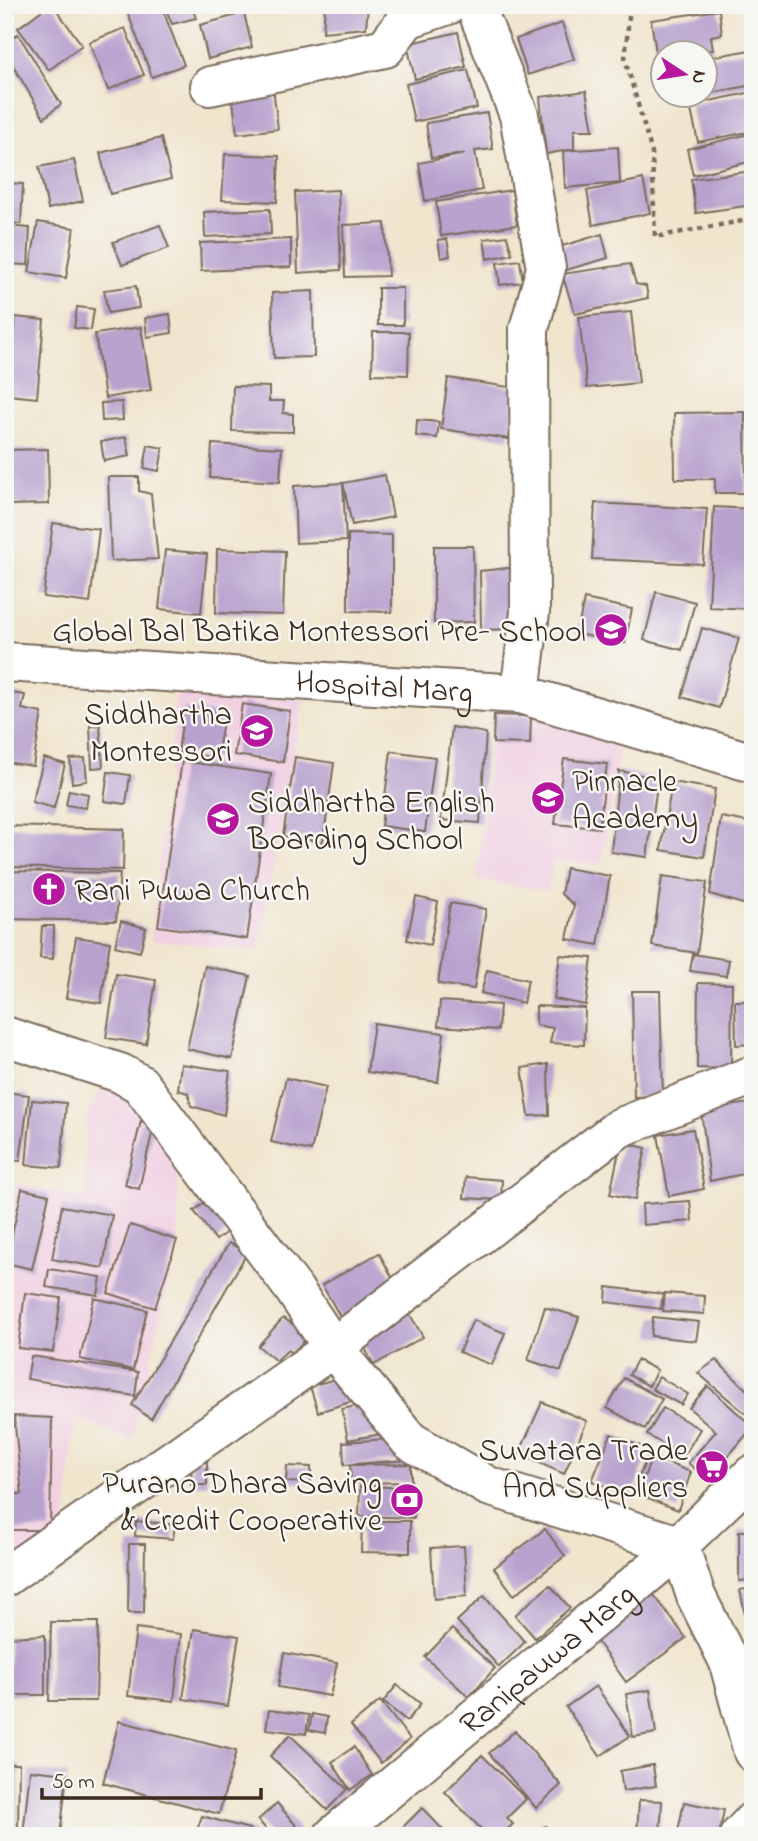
<svg xmlns="http://www.w3.org/2000/svg" width="758" height="1841" font-family="'Indie Flower',sans-serif">
  <style>
    .built { fill: #f1d0e2 }
    .building { fill: #b8a2ce }
    .lines { fill: none; stroke-linecap: round; stroke-linejoin: round }
    .minor-casing { stroke: #7a6b5b; stroke-width: 42 }
    .major-casing { stroke: #7a6b5b; stroke-width: 42 }
    .path { stroke: #7a6b5b; stroke-width: 4.5; stroke-dasharray: 5 5; stroke-linecap: butt }
    .minor { stroke: #fff; stroke-width: 38 }
    .major { stroke: #fff; stroke-width: 38 }
    .labels { text-anchor: middle; stroke-width: 5; stroke-linejoin: round; paint-order: stroke }
    .poi-label { font-size: 32px; fill: #3b2a1e; stroke: #f6f6f2; text-anchor: end }
    .street-label { font-size: 32px; fill: #3b2a1e; stroke: #f6f6f2 }
  </style>
  <rect width="100%" height="100%" fill="#f6f6f2"/>
  <filter id="ink" filterUnits="userSpaceOnUse"><feTurbulence type="fractalNoise" baseFrequency=".0143" numOctaves="2"/><feDisplacementMap in="SourceGraphic" scale="14" xChannelSelector="R" yChannelSelector="G"/><feConvolveMatrix kernelMatrix="1 2 1 2 8 2 1 2 1" color-interpolation-filters="sRGB"/></filter>
  <filter id="wash" filterUnits="userSpaceOnUse"><feTurbulence type="fractalNoise" baseFrequency=".00686" numOctaves="4" result="noise"/><feDisplacementMap in="SourceGraphic" scale="28" xChannelSelector="R" yChannelSelector="G"/><feGaussianBlur stdDeviation="1.57" result="paint"/><feColorMatrix in="noise" values="0 0 0 0 0 0 0 0 0 0 0 0 0 0 0 0 0 1.4 0 .05"/><feComposite in="paint" operator="in"/></filter>
  <g filter="url(#wash)">
    <rect width="100%" height="100%" fill="#f0e5cd"/>
    <g class="built">
      <path d="M177 685 304 699 258 951 151 940Z"/>
      <path d="M494 703 622 736 601 864 554 861 547 891 477 880Z"/>
      <path d="M104 1080 137 1098 178 1150V1243L132 1440 75 1419 64 1541 5 1581V1231L17 1183 85 1200 86 1119Z"/>
    </g>
    <g id="blocks">
      <g class="building">
        <path d="M49 5H53L82 45 49 70 18 28Z"/>
        <path d="M143 5H161L184 65 152 77 127 11Z"/>
        <path d="M164 5H191L196 18 172 24Z"/>
        <path d="M325 5H368L366 28 323 32Z"/>
        <path d="M719 10 722 34 711 36 713 50 664 52V58L657 59 651 20Z"/>
        <path d="M244 13 252 47 208 59 200 25Z"/>
        <path d="M562 23 574 59 528 75 516 39Z"/>
        <path d="M125 28 144 75 108 90 89 42Z"/>
        <path d="M458 32 466 67 415 79 407 44Z"/>
        <path d="M18 34 61 104 44 118 5 52V43Z"/>
        <path d="M750 50 753 85 706 94V58Z"/>
        <path d="M468 70 477 108 414 122 406 84Z"/>
        <path d="M273 87 278 129 237 134 232 92Z"/>
        <path d="M586 91 593 130H574V149L546 154 540 97Z"/>
        <path d="M753 92V131L698 142 690 105Z"/>
        <path d="M487 113 493 149 475 151 482 190 425 201 419 163 465 154 431 158 426 123Z"/>
        <path d="M749 134 753 161 693 175 687 149Z"/>
        <path d="M161 138 171 179 110 194 100 153Z"/>
        <path d="M618 147 620 183 565 188 563 151Z"/>
        <path d="M225 154 279 156 277 202 222 200Z"/>
        <path d="M74 160 83 201 48 209 39 167Z"/>
        <path d="M753 171V205L696 213 691 179Z"/>
        <path d="M643 179 650 213 593 225 587 191Z"/>
        <path d="M5 183 23 184 21 224 5 223Z"/>
        <path d="M338 190 341 270 298 273 295 192Z"/>
        <path d="M512 190 517 225 441 236 436 202Z"/>
        <path d="M270 209 271 234 205 237 204 212Z"/>
        <path d="M38 222 74 228 66 278 29 272Z"/>
        <path d="M385 223 388 276 345 277 343 225Z"/>
        <path d="M160 225 169 248 122 265 113 242Z"/>
        <path d="M5 226 30 228 28 265 5 264Z"/>
        <path d="M602 234 608 258 566 270 559 247Z"/>
        <path d="M507 236 512 254 487 259 484 239Z"/>
        <path d="M291 239V267L201 271 200 243Z"/>
        <path d="M447 239 450 256 441 258 438 240Z"/>
        <path d="M520 260 523 282 500 285 497 263Z"/>
        <path d="M630 264 636 284 646 286 648 298 575 314 562 274Z"/>
        <path d="M136 286 139 308 108 313 104 290Z"/>
        <rect x="378" y="288" width="25" height="37"/>
        <path d="M313 291 314 357 274 358 272 293Z"/>
        <path d="M77 307 94 309 91 330 74 328Z"/>
        <path d="M631 312 639 383 587 388 579 317Z"/>
        <path d="M170 314 172 333 147 337 145 318Z"/>
        <path d="M15 317 44 320 37 398 8 395Z"/>
        <path d="M141 327 151 390 105 398 95 334Z"/>
        <path d="M373 332H409L408 375 372 374Z"/>
        <path d="M448 378 516 388 509 439 441 429Z"/>
        <path d="M233 386 269 387V401H284L283 413 293 414V432L232 431Z"/>
        <path d="M122 402 123 420 102 421 101 403Z"/>
        <path d="M745 412 746 493H715V479H675L674 413Z"/>
        <path d="M417 420 439 422 437 438 416 436Z"/>
        <path d="M126 437 130 456 104 461 101 442Z"/>
        <path d="M212 444 282 448 280 482 210 478Z"/>
        <path d="M148 445 163 448 159 471 144 468Z"/>
        <path d="M48 449 49 504 8 505 6 450Z"/>
        <path d="M385 475 393 517 352 525 343 483Z"/>
        <path d="M108 477H139V491L151 494 158 559 111 561Z"/>
        <path d="M343 483 346 541 296 543 294 486Z"/>
        <path d="M595 503 707 509 703 564 592 559Z"/>
        <path d="M714 507 753 509V609L709 607Z"/>
        <path d="M53 523 99 529 90 603 43 597Z"/>
        <path d="M348 534 392 535V612L348 611Z"/>
        <path d="M434 546H473L474 622 434 623Z"/>
        <path d="M217 549 285 551 283 615 216 613Z"/>
        <path d="M165 550 207 554 201 613 159 609Z"/>
        <path d="M518 567 517 629 481 630 480 571Z"/>
        <path d="M656 592 695 602 682 650 644 640Z"/>
        <path d="M584 599 632 609 625 643 577 634Z"/>
        <path d="M702 628 739 638 719 708 682 697Z"/>
        <path d="M12 693 25 695 22 709 42 713 33 766 5 762V708L9 709Z"/>
        <path d="M242 704 290 711 283 762 234 755Z"/>
        <path d="M184 709 224 715 217 758 178 752Z"/>
        <path d="M494 715 531 716 530 744 493 743Z"/>
        <path d="M100 725 103 767 92 768 90 726Z"/>
        <path d="M452 727 486 733 480 823 441 820Z"/>
        <path d="M391 751 435 757 425 832 381 826Z"/>
        <path d="M295 757 334 763 323 842 283 836Z"/>
        <path d="M44 758 65 764 54 808 32 802Z"/>
        <path d="M85 758 87 781 72 783 70 759Z"/>
        <path d="M564 759 607 764 599 828 555 824Z"/>
        <path d="M182 761 271 774 247 939 158 926Z"/>
        <path d="M619 771 658 778 647 857 611 852Z"/>
        <path d="M108 772 130 775 126 804 104 801Z"/>
        <path d="M672 782 715 789 704 857 661 850Z"/>
        <path d="M69 790 88 794 86 808 66 805Z"/>
        <path d="M721 817 753 823V866L746 905 710 894Z"/>
        <path d="M5 826 124 829 123 870 5 867Z"/>
        <path d="M566 868 610 876 598 945 567 939 574 905 561 894Z"/>
        <path d="M5 871 120 873 116 921 5 919Z"/>
        <path d="M662 876 707 882 697 953 652 946Z"/>
        <path d="M416 897 438 902 430 945 407 940Z"/>
        <path d="M450 903 486 909 474 989 438 984Z"/>
        <path d="M121 921 146 928 140 952 115 946Z"/>
        <path d="M42 926H54L53 959 40 958Z"/>
        <path d="M76 937 110 942 101 1003 66 998Z"/>
        <path d="M693 954 729 960 726 976 690 971Z"/>
        <path d="M560 955 592 958 586 1005 554 999Z"/>
        <path d="M205 966 250 976 232 1059 187 1049Z"/>
        <path d="M487 970 528 980 523 1003 481 993Z"/>
        <path d="M116 974 156 980 146 1044 106 1038Z"/>
        <path d="M698 983 732 984 731 1069 697 1068Z"/>
        <path d="M632 991H660L663 1096 634 1097Z"/>
        <path d="M440 1001 500 1005 498 1030 438 1026Z"/>
        <path d="M735 1001H753V1044L736 1045Z"/>
        <path d="M536 1006 585 1008 584 1045 550 1043 553 1028 536 1025Z"/>
        <path d="M374 1023 444 1033 438 1082 367 1072Z"/>
        <path d="M181 1064 230 1071 224 1115 191 1106 188 1093 178 1090Z"/>
        <path d="M548 1064 549 1115 529 1116 522 1068Z"/>
        <path d="M286 1078 326 1087 311 1151 271 1142Z"/>
        <path d="M5 1092 29 1095 20 1161 5 1160Z"/>
        <path d="M32 1100 66 1103 61 1168 26 1165Z"/>
        <path d="M750 1103 753 1109V1172L710 1181 701 1110Z"/>
        <path d="M141 1121 154 1125 139 1189 125 1185Z"/>
        <path d="M693 1129 704 1189 669 1196 658 1135Z"/>
        <path d="M621 1142 646 1148 635 1200 610 1194Z"/>
        <path d="M466 1177 502 1180 501 1200 464 1198Z"/>
        <path d="M22 1189 49 1195 32 1269 6 1263Z"/>
        <path d="M213 1196 235 1226 216 1240 194 1211Z"/>
        <path d="M690 1201 692 1221 643 1225 642 1204Z"/>
        <path d="M62 1206 112 1215 103 1268 52 1259Z"/>
        <path d="M130 1225 177 1240 155 1308 108 1293Z"/>
        <path d="M229 1243 247 1253 151 1419 132 1405Z"/>
        <path d="M379 1253 397 1286 341 1318 322 1285Z"/>
        <path d="M49 1269 101 1277 98 1295 46 1287Z"/>
        <path d="M607 1287 663 1294 661 1309 606 1302Z"/>
        <path d="M25 1293 61 1298 53 1352 18 1348Z"/>
        <path d="M665 1293 705 1296 704 1314 663 1311Z"/>
        <path d="M94 1298 147 1310 133 1370 80 1359Z"/>
        <path d="M545 1307 579 1317 561 1371 528 1360Z"/>
        <path d="M408 1311 423 1337 374 1365 359 1338Z"/>
        <path d="M653 1317 699 1322 696 1341 651 1336Z"/>
        <path d="M283 1318 309 1335 292 1354 288 1350 276 1361 258 1346Z"/>
        <path d="M473 1320 505 1333 492 1365 459 1352Z"/>
        <path d="M31 1356 138 1372 135 1396 27 1379Z"/>
        <path d="M637 1360 657 1370 649 1386 629 1375Z"/>
        <path d="M716 1360 753 1396V1420L698 1373Z"/>
        <path d="M350 1375 357 1400 318 1412 310 1386Z"/>
        <path d="M659 1377 688 1394 681 1405 652 1389Z"/>
        <path d="M624 1378 662 1399 645 1429 607 1408Z"/>
        <path d="M708 1386 753 1427 708 1480 688 1463 716 1431 689 1408Z"/>
        <path d="M375 1402 381 1434 348 1440 342 1409Z"/>
        <path d="M542 1402 587 1421 564 1474 519 1454Z"/>
        <path d="M663 1408 700 1429 684 1456 647 1435Z"/>
        <path d="M14 1416 52 1418 50 1530H5V1494H22Z"/>
        <path d="M611 1434 650 1450 631 1497 592 1481Z"/>
        <path d="M406 1438 407 1460 344 1465 343 1442Z"/>
        <path d="M652 1457 691 1472 678 1510 637 1494Z"/>
        <path d="M192 1460H207V1485H191Z"/>
        <path d="M411 1464V1482L351 1483 350 1465Z"/>
        <path d="M287 1466 311 1467V1483L286 1482Z"/>
        <path d="M360 1486 415 1488 414 1518 359 1516Z"/>
        <path d="M136 1521 175 1525 173 1539 135 1536Z"/>
        <path d="M362 1521H410V1553L361 1552Z"/>
        <path d="M545 1529 565 1556 514 1595 494 1568Z"/>
        <path d="M739 1531H753V1580L739 1581Z"/>
        <path d="M129 1544H145L144 1613H128Z"/>
        <path d="M464 1546 467 1596 434 1599 431 1548Z"/>
        <path d="M550 1585 570 1608 535 1638 515 1615Z"/>
        <path d="M753 1588V1643H751L740 1590Z"/>
        <path d="M651 1591 686 1638 626 1682 592 1635Z"/>
        <path d="M484 1596 525 1642 499 1667 457 1621Z"/>
        <path d="M51 1622H98L96 1701H49Z"/>
        <path d="M136 1628 181 1634 174 1701 128 1696Z"/>
        <path d="M194 1629 239 1636 228 1706 183 1699Z"/>
        <path d="M452 1629 495 1668 469 1697 425 1657Z"/>
        <path d="M45 1635V1695H9L8 1637Z"/>
        <path d="M284 1653 337 1663 330 1696 278 1687Z"/>
        <path d="M397 1685 421 1704 407 1721 383 1702Z"/>
        <path d="M596 1686 630 1736 600 1756 566 1707Z"/>
        <path d="M650 1690 656 1733 633 1737 626 1694Z"/>
        <path d="M380 1701 410 1739 381 1763 351 1725Z"/>
        <path d="M269 1710 309 1715 306 1734 266 1729Z"/>
        <path d="M312 1714 327 1717 325 1733 309 1730Z"/>
        <path d="M119 1721 236 1751 219 1814 103 1783Z"/>
        <path d="M515 1731 561 1785 536 1808 489 1753Z"/>
        <path d="M290 1735 347 1789 327 1810 270 1756Z"/>
        <path d="M354 1747 372 1775 350 1790 332 1762Z"/>
        <path d="M482 1755 526 1799 507 1818 513 1824 501 1836H488L445 1792Z"/>
        <path d="M5 1764H19L18 1830 5 1829Z"/>
        <path d="M653 1765 656 1786 623 1791 620 1771Z"/>
        <path d="M30 1770 67 1774 60 1836 23 1835Z"/>
        <path d="M639 1800 662 1801 660 1836H637Z"/>
        <path d="M684 1802 724 1810 719 1836H677Z"/>
        <path d="M277 1803 299 1829 291 1836H272L258 1820Z"/>
        <path d="M422 1808 449 1836H394Z"/>
        <path d="M202 1816 249 1829 258 1836H195Z"/>
        <path d="M546 1826 549 1836H520V1835Z"/>
      </g>
    </g>
  </g>
  <g filter="url(#ink)">
    <use href="#blocks" fill-opacity="0" stroke="#7a6b5b" stroke-width="2"/>
    <g class="lines">
      <g class="minor-casing">
        <g id="minor">
          <path d="M475 5 519 115 546 268 529 329 530 612 520 694"/>
          <path d="M210 86 385 48 407 19 448 5"/>
          <path d="M5 1036 120 1073 140 1084 293 1288 333 1348 410 1441 488 1486 679 1545 696 1596 728 1660 753 1752"/>
          <path d="M5 1577 333 1348 619 1128 753 1075"/>
          <path d="M739 1836 753 1821"/>
        </g>
      </g>
      <g class="major-casing">
        <g id="major">
          <path id="s1" d="M5 662 520 694 753 763"/>
          <path id="s2" d="M333 1836 658 1565 753 1474"/>
        </g>
      </g>
      <path class="path" d="M630 5 625 59 652 153 655 237 753 219"/>
      <use href="#minor" class="minor"/>
      <use href="#major" class="major"/>
    </g>
  </g>
  <defs>
    <g id="school-disc" transform="scale(1.75)"><circle r="9.5" fill="#b5179e" stroke="#f6f6f2"/><path d="M0-5L7-2L0 1L-7-2ZM-4 1L0 2.5L4 1V4Q0 6-4 4Z" fill="#fff"/></g>
    <g id="church-disc" transform="scale(1.75)"><circle r="9.5" fill="#b5179e" stroke="#f6f6f2"/><path d="M-1.2-6h2.4v3.5h3.3v2.4h-3.3V6h-2.4V-.1h-3.3v-2.4h3.3Z" fill="#fff"/></g>
    <g id="supermarket-disc" transform="scale(1.75)"><circle r="9.5" fill="#b5179e" stroke="#f6f6f2"/><path d="M-6-5.5h2.5l.6 2H6L4.5 2H-2.5L-4.4-4H-6ZM-1.5 3.2a1.3 1.3 0 1 0 .1 0ZM3 3.2a1.3 1.3 0 1 0 .1 0Z" fill="#fff"/></g>
    <g id="bank-disc" transform="scale(1.75)"><circle r="9.5" fill="#b5179e" stroke="#f6f6f2"/><path d="M-6-4H6V4H-6ZM0-2.3a2.3 2.3 0 1 0 0 4.6a2.3 2.3 0 1 0 0-4.6Z" fill="#fff"/></g>
  </defs>
  <g fill-rule="evenodd">
    <use href="#school-disc" x="611" y="630"/>
    <use href="#school-disc" x="257" y="731"/>
    <use href="#school-disc" x="548" y="798"/>
    <use href="#school-disc" x="223" y="819"/>
    <use href="#church-disc" x="49" y="889"/>
    <use href="#supermarket-disc" x="712" y="1467"/>
    <use href="#bank-disc" x="407" y="1500"/>
  </g>
  <g class="labels">
    <g class="poi-label">
      <text x="586" y="641">Global Bal Batika Montessori Pre- School</text>
      <text x="232" y="724">Siddhartha<tspan x="232" dy="37">Montessori</tspan></text>
      <text x="572" y="791" text-anchor="start">Pinnacle<tspan x="572" dy="37">Academy</tspan></text>
      <text x="248" y="812" text-anchor="start">Siddhartha English<tspan x="248" dy="37">Boarding School</tspan></text>
      <text x="74" y="900" text-anchor="start">Rani Puwa Church</text>
      <text x="688" y="1460">Suvatara Trade<tspan x="688" dy="37">And Suppliers</tspan></text>
      <text x="382" y="1493">Purano Dhara Saving<tspan x="382" dy="37">&amp; Credit Cooperative</tspan></text>
    </g>
    <g class="street-label">
      <text dy="11" stroke="none"><textPath href="#s1" startOffset="380">Hospital Marg</textPath></text>
      <text dy="11" stroke="none"><textPath href="#s2" startOffset="278">Ranipauwa Marg</textPath></text>
    </g>
  </g>
  <rect width="758" height="1841" fill="none" stroke="#f6f6f2" stroke-width="28"/>
  <g transform="translate(684 74) rotate(102)"><circle r="33" fill="#f6f6f2" stroke="#aba49d" stroke-width="2"/>
  <path d="M0-5L12 26L0 18L-12 26Z" fill="#b5179e"/>
  <text y="-10" font-size="19" font-weight="bold" text-anchor="middle" fill="#3b2a1e">N</text>
  </g>
  <path d="M42 1788v10h219v-10" fill="none" stroke="#3b2a1e" stroke-width="3.5"/>
  <text x="52" y="1788" font-size="21" fill="#3b2a1e" stroke="#f6f6f2" stroke-width="5" paint-order="stroke">50 m</text>
</svg>
